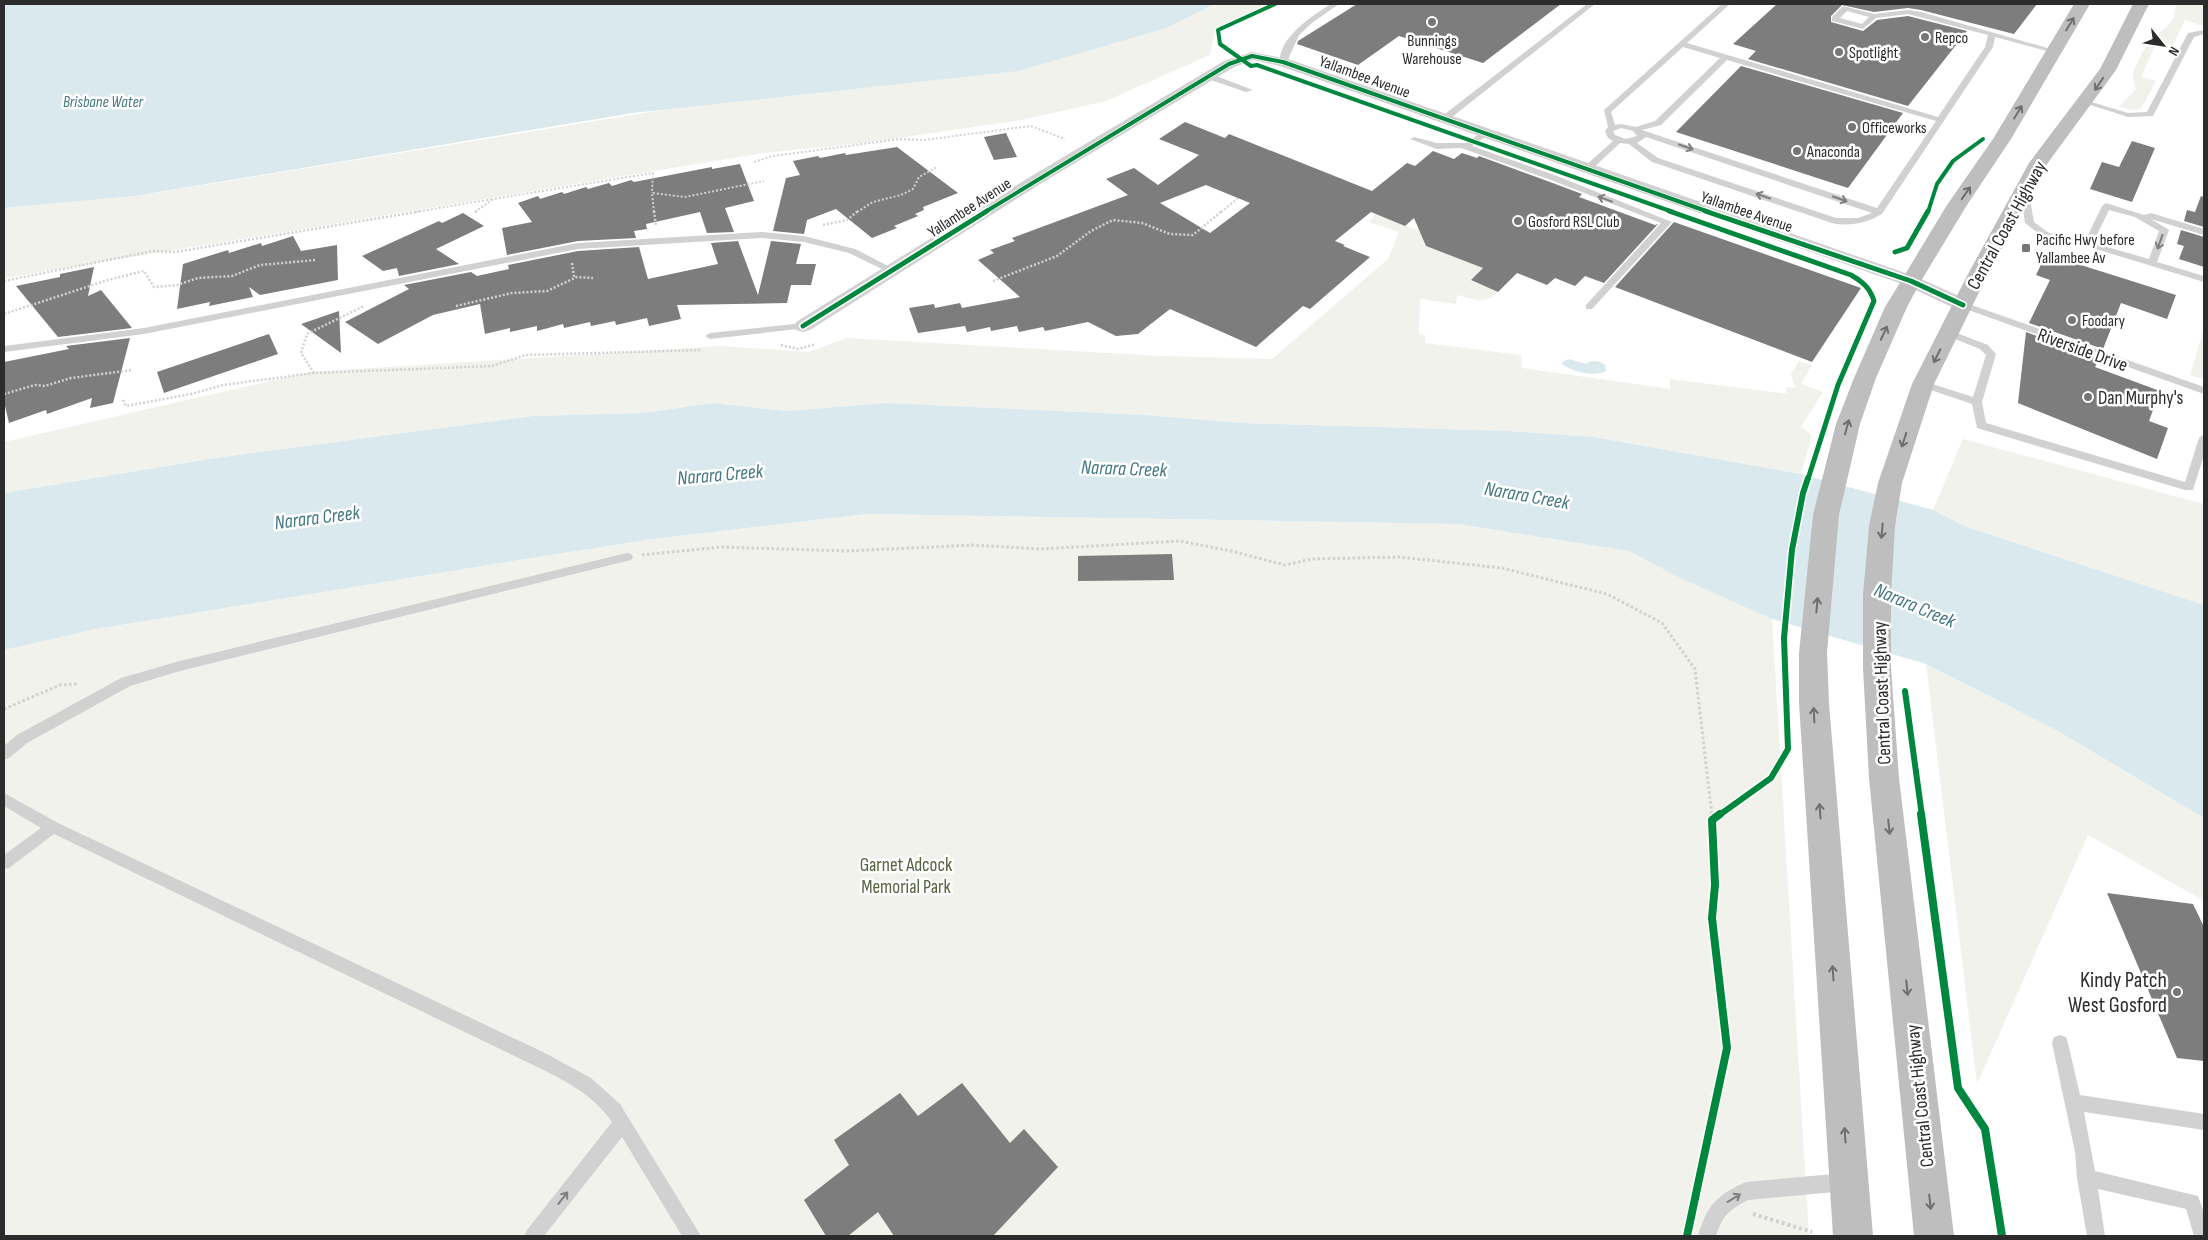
<svg xmlns="http://www.w3.org/2000/svg" width="2208" height="1240" font-family="'Sofia Sans Condensed',sans-serif">
  <style>
    .green { fill: #f0f2eb }
    .water { fill: #d9e9ee }
    .building { fill: #7d7d7d; fill-rule: evenodd }
    .lines { fill: none; stroke-linecap: round; stroke-linejoin: round }
    .path-far3 { stroke: #d1d1d1; stroke-width: 2; stroke-dasharray: 2 2; stroke-linecap: butt }
    .path-far2 { stroke: #d1d1d1; stroke-width: 2.5; stroke-dasharray: 2 2; stroke-linecap: butt }
    .path-far1 { stroke: #d1d1d1; stroke-width: 3; stroke-dasharray: 2.5 2.5; stroke-linecap: butt }
    .path { stroke: #d1d1d1; stroke-width: 4; stroke-dasharray: 3 3; stroke-linecap: butt }
    .lane { fill: #d1d1d1; fill-rule: evenodd }
    .street { fill: #d1d1d1; fill-rule: evenodd }
    .highway { fill: #bebebe; fill-rule: evenodd }
    .cycleway-far3-casing { stroke: #fff; stroke-width: 5.5 }
    .cycleway-far2-casing { stroke: #fff; stroke-width: 8 }
    .cycleway-far1-casing { stroke: #fff; stroke-width: 9 }
    .cycleway-casing { stroke: #fff; stroke-width: 11 }
    .cycleway-far3 { stroke: #00873e; stroke-width: 4 }
    .cycleway-far2 { stroke: #00873e; stroke-width: 5 }
    .cycleway-far1 { stroke: #00873e; stroke-width: 6 }
    .cycleway { stroke: #00873e; stroke-width: 8 }
    .oneway { stroke: #6e6e6e }
    .oneway2 { stroke: #7e7e7e }
    .poi-dot { fill: #767676; stroke: #fff; stroke-width: 2 }
    .labels { text-anchor: middle; stroke-width: 5; stroke-linejoin: round; paint-order: stroke }
    .far-poi-label { font-size: 16px; fill: #2c2c2c; stroke: #fff; text-anchor: start }
    .far-street-label { font-size: 16px; fill: #2c2c2c; stroke: #fff }
    .far-water-label { font-size: 16px; font-style: italic; fill: #457883; stroke: #fff }
    .street-label { font-size: 19px; fill: #2c2c2c; stroke: #fff }
    .poi-label { font-size: 19px; fill: #2c2c2c; stroke: #fff; text-anchor: start }
    .park-label { font-size: 19px; fill: #56613f; stroke: #fff }
    .water-label { font-size: 20px; font-style: italic; fill: #457883; stroke: #fff }
    .near-poi-label { font-size: 22px; fill: #2c2c2c; stroke: #fff; text-anchor: end }
  </style>
  <rect width="100%" height="100%" fill="#fff"/>
  <g class="green">
    <path d="M1215 4H1275L1215 30 1210 55 1106 101 1021 120 863 143 764 153 4 278V208L136 196 1166 28Z"/>
    <path d="M2176 4H2204V26L2185 20 2173 45 2157 41 2141 77 2156 81 2141 109 2133 110 2119 107 2135 90C2136 84 2133 80 2133 75 2134 66 2142 54 2146 46 2156 27 2174 34 2176 4Z"/>
    <path d="M1383 205 1397 223 1419 231 1425 227 1426 246 1483 268 1471 281 1498 292C1484 305 1474 299 1457 295L1456 304 1420 299 1419 334 1425 335V343L1521 355 1522 368 1670 389V379L1787 394 1786 387 1795 388 1791 374 1799 361 1812 365 1801 384 1823 392 1801 427 1812 435 1801 474 1594 437 1508 431 1243 423 1145 415 886 403 787 411 713 403 642 413 533 416 215 458 4 493V442L310 372 721 346 809 352 847 338 1161 356 1272 359 1388 259 1399 232 1369 222Z"/>
    <path d="M2204 328V379L2190 375Z"/>
    <path d="M1963 439 2204 504V605L1967 527 1933 510Z"/>
    <path d="M867 514 1458 524 1629 551 1680 578 1772 619 1809 1236H4V650L96 629 544 556 653 539Z"/>
    <path d="M1926 664 2058 731 2204 818V901L2088 835 1977 1084Z"/>
  </g>
  <g class="water">
    <path d="M4 4H1215L1166 28 1018 71 633 113 135 196 4 208Z"/>
    <path d="M1569 359 1586 364C1592 359 1599 361 1605 365L1606 371C1596 377 1571 372 1562 364L1563 361Z"/>
    <path d="M713 403 787 411 886 403 1145 415 1243 423 1508 431 1594 437 1801 474 1933 510 1967 527 2204 605V818L2058 731 1926 664 1772 619 1680 578 1629 551 1458 524 867 514 653 539 544 556 96 629 4 650V493L215 458 533 416 642 413Z"/>
  </g>
  <g class="building">
    <path d="M1357 4H1561L1483 63 1399 36 1358 65 1297 44 1298 41Z"/>
    <path d="M1777 4H2037L2014 34 1921 10 1908 8 1874 12 1842 5 1831 16V22L1863 31 1877 20 1908 16 1967 31 1908 106 1748 59 1756 51 1733 44Z"/>
    <path d="M1741 66 1903 113 1848 188 1676 132Z"/>
    <path d="M1185 122 1225 138 1229 134 1372 191 1407 163 1415 166 1433 151 1454 159 1462 153 1477 158 1479 156 1550 182 1582 194 1579 197 1655 225 1658 224 1604 283 1585 276 1575 286 1555 278 1547 285 1517 273 1498 292 1471 280 1483 268 1426 246 1414 218 1405 226 1371 212 1335 241 1345 245 1343 246 1370 257 1310 309 1303 306 1256 347 1170 309 1138 334 1116 336 1088 322 1045 331 1043 327 1019 332 1017 326 991 331 990 327 967 332 965 326 918 333 909 308 934 304 935 308 960 303 962 308 1020 297 978 260 994 253 990 250 1015 241 1012 238 1128 195 1106 179 1134 168 1158 185 1199 155 1159 139ZM1206 185 1250 203 1210 233 1160 203Z"/>
    <path d="M1006 133 1017 157 994 160 984 137Z"/>
    <path d="M2132 141 2155 148 2132 202 2090 189 2102 162 2119 167Z"/>
    <path d="M897 147 958 193 923 207 924 210 915 214 918 216 894 226 897 228 872 238 836 209 807 220 804 234 773 231 786 178 800 175 793 161 818 156 820 158 845 153 846 155Z"/>
    <path d="M740 164 754 201 725 208 734 232 707 233 700 212 646 224 647 229 634 231 636 238 578 241 507 255 502 228 532 222 518 203 538 196 540 199 562 192 564 194 586 187 588 189 609 183 612 186 631 180 634 182 712 167V169Z"/>
    <path d="M2201 196 2204 197V227L2184 221 2187 210 2195 212Z"/>
    <path d="M463 213 484 226 436 249 459 264 399 276 397 268 383 271 362 256 439 221 442 223Z"/>
    <path d="M1674 222 1861 288 1812 362 1615 287Z"/>
    <path d="M2181 230 2204 237V267L2179 259 2184 246 2177 244Z"/>
    <path d="M293 236 301 251 337 245 338 280 260 295 249 287 253 297 209 306 210 302 177 309 183 264 228 250 229 253 261 243 262 246Z"/>
    <path d="M738 241 758 295 771 241 801 244 796 264H816L811 285H791L787 303 677 305 681 319 649 326 647 318 616 325 615 321 591 326 590 322 564 328 563 324 537 331V326L510 332V328L485 334 480 304 433 315 378 344 345 322 409 289 404 285 471 272 477 276 509 269 508 265 578 251 639 247 648 279 718 264 711 243Z"/>
    <path d="M2046 254 2176 295 2167 319 2121 303 2103 349 2029 323 2050 280 2036 275Z"/>
    <path d="M94 267 88 296 101 290 132 328 58 337 16 286 60 277V274Z"/>
    <path d="M339 311 341 353 301 324Z"/>
    <path d="M2026 332 2099 359 2095 367 2160 391 2149 421 2168 428 2157 459 2018 403Z"/>
    <path d="M269 334 278 354 164 393 157 372Z"/>
    <path d="M130 338 113 403 90 408 92 398 47 414 46 410 9 423 4 402V362L69 349 66 346Z"/>
    <path d="M1172 554 1174 580 1078 581V556Z"/>
    <path d="M2107 893 2193 904 2204 927V1061L2177 1058Z"/>
    <path d="M962 1083 1010 1143 1024 1129 1058 1167 993 1236H894L878 1212 848 1236H826L804 1200 849 1165 834 1140 900 1093 918 1116Z"/>
  </g>
  <g class="lines">
    <g class="path-far3">
      <path d="M754 162 773 156 900 139 924 140 1031 126 1065 139"/>
      <path d="M415 212 493 199"/>
      <path d="M475 212 493 199 653 173 652 193"/>
      <path d="M654 212 652 193 685 197 764 181"/>
      <path d="M857 212 873 202 901 195 913 189 919 177 937 167"/>
      <path d="M1221 212 1238 198"/>
    </g>
    <g class="path-far2">
      <path d="M654 211 656 226"/>
      <path d="M475 212 477 211"/>
      <path d="M823 225 847 220 858 211"/>
      <path d="M572 263 574 277"/>
      <path d="M4 281 153 251 175 252 422 211"/>
      <path d="M993 281 1057 256 1091 231 1113 220 1142 223 1170 234 1193 235 1222 211"/>
      <path d="M456 306 512 293 547 291 577 277 593 278"/>
      <path d="M4 314 108 280 144 271 154 287 177 285 198 278 232 276 260 265 316 260"/>
      <path d="M781 345 798 349 816 344"/>
      <path d="M314 373 301 353 307 334 364 306"/>
      <path d="M4 394 35 385 45 386 71 378 132 370"/>
      <path d="M123 400 126 406 191 394 223 385 314 373 492 366 526 355 702 350"/>
    </g>
    <g class="path-far1">
      <path d="M642 555 721 547 847 551 974 545 1040 549 1180 541 1231 551 1285 565 1312 559 1399 557 1502 568 1607 594 1662 623 1695 669 1712 816"/>
      <path d="M4 709 60 685 78 684"/>
    </g>
    <g class="path">
      <path d="M1711 814 1712 820"/>
      <path d="M1753 1214 1812 1232"/>
    </g>
    <g class="lane">
      <path d="M1331 4H1339L1312 23 1299 35 1286 64H1280C1277 38 1312 16 1331 4Z"/>
      <path d="M1587 4H1595L1447 121H1441V117Z"/>
      <path d="M1722 4H1730L1687 43 1938 117 1985 47 1988 35 1908 14 1876 18 1863 29 1832 21V17L1843 6 1874 14 1908 10 1921 12 2058 51 2054 53 1995 37 1993 47 1882 214C1867 223 1849 227 1832 223L1652 162 1629 144 1620 143 1590 171H1584V167L1613 141 1608 138 1605 131 1608 127 1604 110ZM1847 11 1869 17 1862 24 1840 18ZM1683 47 1720 58 1655 121 1636 127 1621 124 1615 125 1611 112ZM1727 60 1936 121 1877 208 1642 130 1661 125ZM1621 128 1633 131 1637 136 1626 139 1615 135 1613 131ZM1646 137 1872 213 1858 218H1836L1658 158 1637 143Z"/>
      <path d="M2204 30V34L2194 37 2153 116 2128 117 2081 102 2085 100 2128 113 2147 112 2188 33Z"/>
      <path d="M1205 74H1211L1253 90 1246 92 1205 78Z"/>
      <path d="M1482 132 1489 134 1472 146 1557 176 1672 222 1592 309H1586V305L1661 223 1551 180 1461 148 1437 149 1410 139 1414 137 1437 143H1466Z"/>
      <path d="M2024 185 2028 188 2034 222 2049 233 2085 241 2102 206 2106 203 2144 215 2151 213 2204 229V235L2151 219 2169 230 2157 262 2204 276V282L2086 246 2043 237 2025 223 2020 188ZM2109 210 2135 217 2159 231 2149 259 2093 243Z"/>
      <path d="M761 232 804 236 855 249 898 271 896 273H890L849 253 804 242 761 238 578 249 144 334 4 352V346L144 328 578 243Z"/>
      <path d="M1963 302 2204 387V394L1960 307V303Z"/>
      <path d="M803 323 808 326 807 328 710 339 705 336 710 333Z"/>
      <path d="M1949 330 1988 345 1996 354 1982 402 1986 423 2185 482 2199 438 2204 434V455L2193 490H2185L1977 428 1972 404 1919 386 1918 384 1923 381 1973 397 1986 355 1980 349 1945 335 1944 333Z"/>
      <path d="M627 553 631 554 633 557 631 560 180 671 130 686 27 743 9 758 4 760V746L17 735 121 678 180 661Z"/>
      <path d="M4 793 58 823 543 1052 591 1078 620 1104 701 1236H682L622 1137 544 1236H524L527 1230 612 1122C592 1093 562 1079 531 1064L54 834 9 868 4 869V855L41 828 4 806Z"/>
      <path d="M2060 1035 2066 1037 2068 1043 2080 1095 2204 1114V1130L2084 1112 2095 1171 2198 1196 2204 1213V1236H2194L2186 1209 2098 1189 2105 1236H2087L2077 1178 2075 1152 2052 1043 2054 1037Z"/>
      <path d="M1845 1173 1851 1176 1854 1182 1851 1188 1845 1191 1748 1200C1728 1211 1723 1215 1716 1236H1698C1707 1206 1716 1195 1746 1182Z"/>
    </g>
    <path class="street" d="M1252 52 1288 59 1917 277 1970 301 1972 305 1970 309 1963 311 1956 309 1905 285 1280 66 1253 60 1234 67 1037 186 810 330 803 332 796 330 794 326 796 322 1025 180 1224 61Z"/>
    <g class="highway">
      <path d="M2074 4H2090L2011 139 1967 205 1921 281 1907 307 1876 378 1860 424 1839 515 1827 653 1829 703 1873 1236H1833L1799 703V653L1813 515 1836 424 1854 378 1885 307 1901 281 1947 205 1993 139Z"/>
      <path d="M2133 4H2149L2116 70 2047 164 1988 274 1934 384 1902 483 1895 526 1891 595V668L1899 778 1954 1236H1914L1869 778 1863 668V595L1869 526 1878 483 1912 384 1968 274 2029 163 2100 69Z"/>
    </g>
    <g class="cycleway-far3-casing">
      <g id="cycleway-far3">
        <path d="M1275 4 1218 30 1220 44 1251 66 1257 65 1673 212"/>
        <path d="M985 212 1229 64 1252 56 1283 62 1709 212"/>
        <path d="M1928 212 1937 184 1953 161 1983 139"/>
      </g>
    </g>
    <g class="cycleway-far2-casing">
      <g id="cycleway-far2">
        <path d="M1669 211 1851 275C1863 282 1870 288 1874 301L1838 385 1808 479"/>
        <path d="M1705 211 1911 281 1963 305"/>
        <path d="M1895 252 1907 248 1928 211"/>
        <path d="M803 326 987 211"/>
      </g>
    </g>
    <g class="cycleway-far1-casing">
      <g id="cycleway-far1">
        <path d="M1905 691 1922 816"/>
        <path d="M1718 816 1771 778 1788 749 1784 638 1792 550 1803 493 1808 478"/>
      </g>
    </g>
    <g class="cycleway-casing">
      <g id="cycleway">
        <path d="M1921 814 1958 1088 1985 1129 2002 1236"/>
        <path d="M1687 1236 1727 1048 1712 918 1715 885 1712 820 1720 814"/>
      </g>
    </g>
    <use href="#cycleway-far3" class="cycleway-far3"/>
    <use href="#cycleway-far2" class="cycleway-far2"/>
    <use href="#cycleway-far1" class="cycleway-far1"/>
    <use href="#cycleway" class="cycleway"/>
  </g>
  <defs><path id="oneway-shaft" d="M-6 0H5M1.5-3L5.5 0L1.5 3" fill="none" stroke-width="1.6" stroke-linecap="round" stroke-linejoin="round" transform="scale(1.25)"/></defs>
  <g class="oneway">
    <use href="#oneway-shaft" transform="translate(2070 24) rotate(-59)"/>
    <use href="#oneway-shaft" transform="translate(2099 84) rotate(124)"/>
    <use href="#oneway-shaft" transform="translate(2018 112) rotate(-59)"/>
    <use href="#oneway-shaft" transform="translate(1966 193) rotate(-55)"/>
    <use href="#oneway-shaft" transform="translate(1884 333) rotate(-65)"/>
    <use href="#oneway-shaft" transform="translate(1937 356) rotate(117)"/>
    <use href="#oneway-shaft" transform="translate(1847 427) rotate(-74)"/>
    <use href="#oneway-shaft" transform="translate(1904 440) rotate(108)"/>
    <use href="#oneway-shaft" transform="translate(1882 531) rotate(95)"/>
    <use href="#oneway-shaft" transform="translate(1817 605) rotate(-85)"/>
    <use href="#oneway-shaft" transform="translate(1814 715) rotate(-93)"/>
    <use href="#oneway-shaft" transform="translate(1820 811) rotate(-94)"/>
    <use href="#oneway-shaft" transform="translate(1889 827) rotate(84)"/>
    <use href="#oneway-shaft" transform="translate(1833 973) rotate(-94)"/>
    <use href="#oneway-shaft" transform="translate(1907 988) rotate(84)"/>
    <use href="#oneway-shaft" transform="translate(1845 1135) rotate(-94)"/>
    <use href="#oneway-shaft" transform="translate(1930 1202) rotate(84)"/>
  </g>
  <g class="oneway2">
    <use href="#oneway-shaft" transform="translate(1686 147) rotate(19)"/>
    <use href="#oneway-shaft" transform="translate(1763 196) rotate(-161)"/>
    <use href="#oneway-shaft" transform="translate(1605 199) rotate(-160)"/>
    <use href="#oneway-shaft" transform="translate(1840 199) rotate(19)"/>
    <use href="#oneway-shaft" transform="translate(2160 242) rotate(109)"/>
    <use href="#oneway-shaft" transform="translate(563 1198) rotate(-52)"/>
    <use href="#oneway-shaft" transform="translate(1734 1198) rotate(-31)"/>
  </g>
  <g class="poi-dot">
    <circle cx="1432" cy="22" r="5"/>
    <circle cx="1925" cy="37" r="5"/>
    <circle cx="1839" cy="52" r="5"/>
    <circle cx="1852" cy="127" r="5"/>
    <circle cx="1797" cy="151" r="5"/>
    <circle cx="1518" cy="221" r="5"/>
    <rect x="2021" y="243" width="10" height="10" rx="2.5"/>
    <circle cx="2072" cy="320" r="5"/>
    <circle cx="2088" cy="397" r="5"/>
    <circle cx="2177" cy="992" r="5"/>
  </g>
  <g class="labels">
    <g class="far-poi-label">
      <text x="1935" y="43">Repco</text>
      <text x="1432" y="46" text-anchor="middle">Bunnings<tspan x="1432" dy="18">Warehouse</tspan></text>
      <text x="1849" y="58">Spotlight</text>
      <text x="1862" y="133">Officeworks</text>
      <text x="1807" y="157">Anaconda</text>
      <text x="1528" y="227">Gosford RSL Club</text>
      <text x="2036" y="245">Pacific Hwy before<tspan x="2036" dy="18">Yallambee Av</tspan></text>
      <text x="2082" y="326">Foodary</text>
    </g>
    <g class="far-street-label">
      <text transform="translate(1365 76) rotate(20)" y="6">Yallambee Avenue</text>
      <text transform="translate(969 207) rotate(-33)" y="6">Yallambee Avenue</text>
      <text transform="translate(1747 211) rotate(19)" y="6">Yallambee Avenue</text>
    </g>
    <g class="far-water-label">
      <text x="103" y="107">Brisbane Water</text>
    </g>
    <g class="street-label">
      <text transform="translate(2006 225) rotate(-61)" y="7">Central Coast Highway</text>
      <text transform="translate(2083 349) rotate(20)" y="7">Riverside Drive</text>
      <text transform="translate(1881 693) rotate(-92)" y="7">Central Coast Highway</text>
      <text transform="translate(1919 1096) rotate(-96)" y="7">Central Coast Highway</text>
    </g>
    <g class="poi-label">
      <text x="2098" y="404">Dan Murphy's</text>
    </g>
    <g class="park-label">
      <text x="906" y="871">Garnet Adcock<tspan x="906" dy="22">Memorial Park</tspan></text>
    </g>
    <g class="water-label">
      <text transform="translate(1124 468) rotate(2)" y="7">Narara Creek</text>
      <text transform="translate(720 474) rotate(-5)" y="7">Narara Creek</text>
      <text transform="translate(1527 495) rotate(10)" y="7">Narara Creek</text>
      <text transform="translate(317 517) rotate(-7)" y="7">Narara Creek</text>
      <text transform="translate(1915 605) rotate(23)" y="7">Narara Creek</text>
    </g>
    <g class="near-poi-label">
      <text x="2167" y="987">Kindy Patch<tspan x="2167" dy="25">West Gosford</tspan></text>
    </g>
  </g>
  <rect width="2208" height="1240" fill="none" stroke="#2c2c2c" stroke-width="10"/>
  <g transform="translate(2163 45) rotate(120)" stroke="#ffffff" stroke-width="4" paint-order="stroke">
  <path d="M0-4L9 19L0 12L-9 19Z" fill="#2c2c2c"/>
  <text y="-8" font-size="14" font-weight="bold" text-anchor="middle" fill="#2c2c2c">N</text>
  </g>
</svg>
